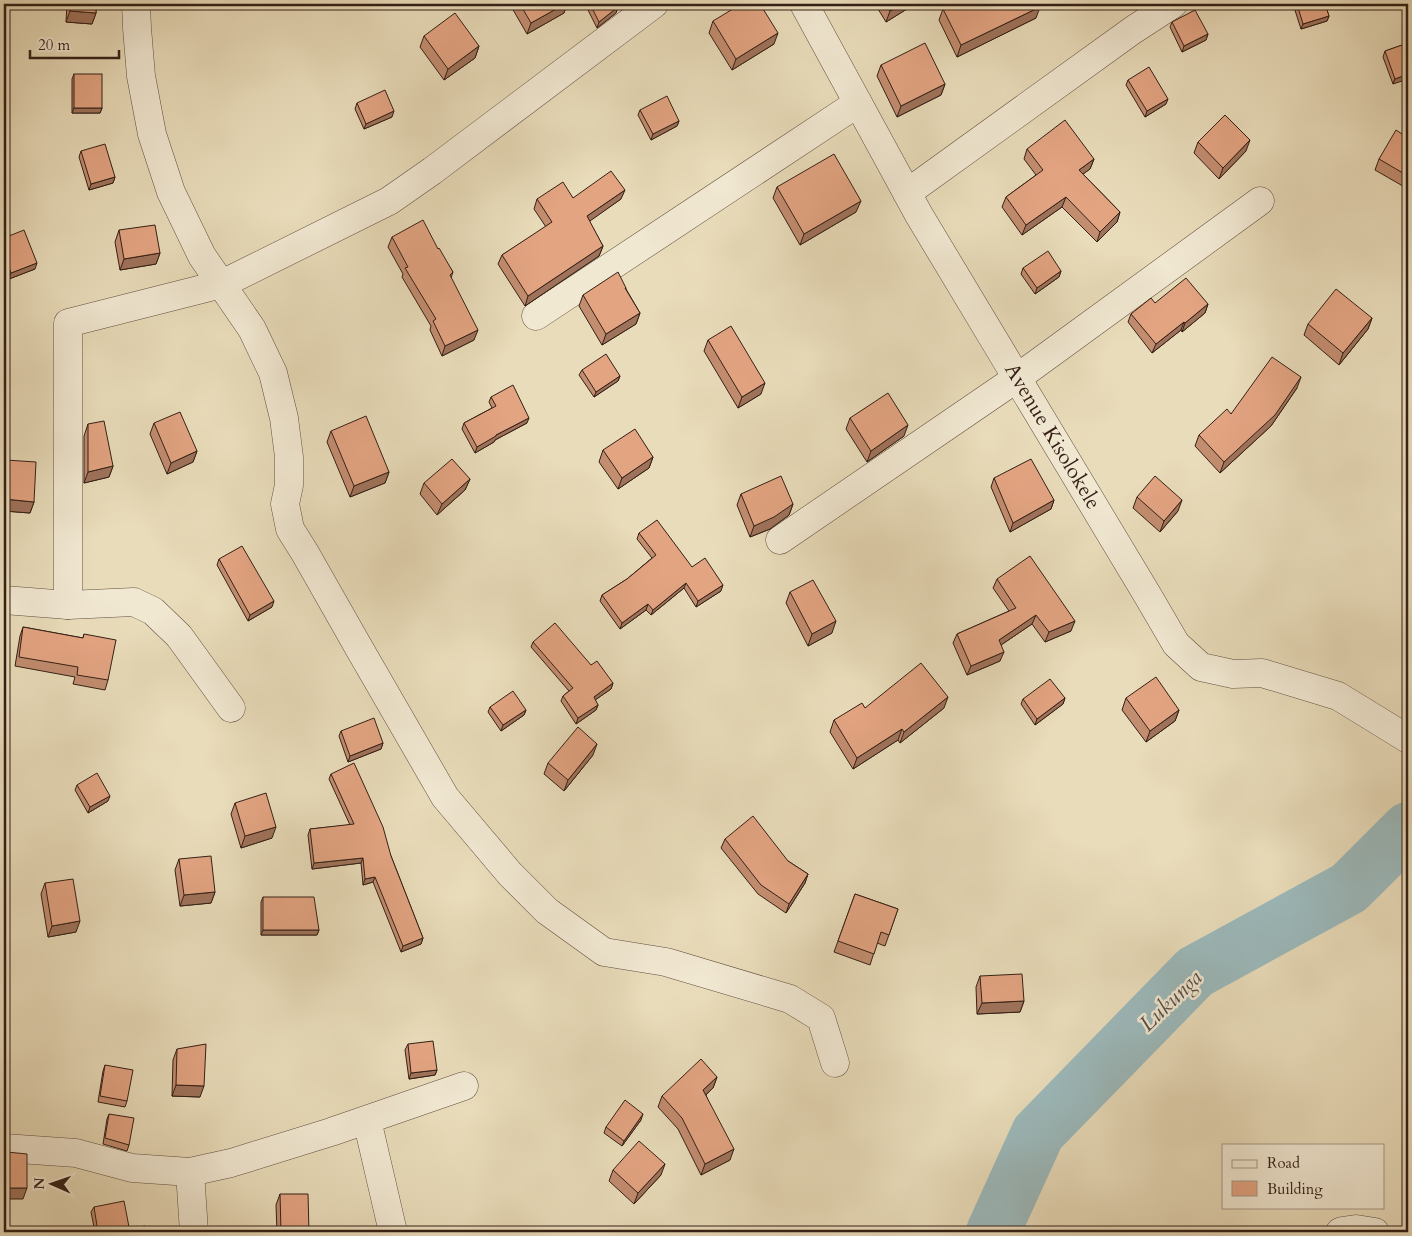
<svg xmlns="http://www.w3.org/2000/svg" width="1412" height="1236" font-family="Cardo,serif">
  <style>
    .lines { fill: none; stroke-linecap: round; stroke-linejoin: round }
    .river { stroke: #9cb9bb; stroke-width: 54 }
    .minor-casing { stroke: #614e3f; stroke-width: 29 }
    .minor { stroke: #f1e8d2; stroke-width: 28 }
    .wall { fill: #c38d70; stroke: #341f16 }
    .shaded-wall { fill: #9f735b; stroke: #341f16 }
    .building { fill: #e3a482; stroke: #341f16 }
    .labels { text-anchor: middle; stroke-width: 5; stroke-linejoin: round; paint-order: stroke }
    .street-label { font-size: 21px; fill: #341f16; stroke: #f1e8d2 }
    .water-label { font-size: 22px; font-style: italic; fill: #534d48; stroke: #f1e8d2 }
  </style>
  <rect width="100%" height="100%" fill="#e9dcba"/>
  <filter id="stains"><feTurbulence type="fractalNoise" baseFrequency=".004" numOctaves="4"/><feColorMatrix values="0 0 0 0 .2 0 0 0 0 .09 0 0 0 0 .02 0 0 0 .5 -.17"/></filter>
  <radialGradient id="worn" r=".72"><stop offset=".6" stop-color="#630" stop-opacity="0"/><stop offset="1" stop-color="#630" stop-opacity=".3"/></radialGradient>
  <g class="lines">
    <path class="river" d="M993 1232 1038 1133 1195 972 1349 888 1408 829"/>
    <g class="minor-casing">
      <g id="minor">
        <path d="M136 4 137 28 141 76 152 134 171 192 202 256 252 329 273 373 284 418 289 457V485L285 504 290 529 305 553 359 648 445 797 510 874 547 911 604 952 666 962 790 999 821 1018 835 1063"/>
        <path d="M804 4 919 215 1148 596 1176 644 1201 667 1233 674 1262 673 1338 696 1408 739"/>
        <path d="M907 193 1133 30 1173 4"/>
        <path d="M536 316 858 103"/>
        <path d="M780 540 1017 378 1260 201"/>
        <path d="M4 600 68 605 134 602 153 611 179 636 231 708"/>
        <path d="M68 605V323L222 284 389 201 432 171 654 4"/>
        <path d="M367 1120 393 1232"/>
        <path d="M4 1148 76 1153 132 1168 190 1172 231 1163 331 1132 464 1086"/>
        <path d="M190 1172 194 1232"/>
        <path d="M1340 1232 1342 1231 1356 1229 1375 1232"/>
      </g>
    </g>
    <use href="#minor" class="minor"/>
  </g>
  <g class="wall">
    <path d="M67 4H96V13L92 24 66 22Z"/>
    <path d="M514 4H567L564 13 527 34 512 8Z"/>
    <path d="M587 4H616L618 7 616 13 597 28 586 6Z"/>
    <path d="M875 4H915L886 22Z"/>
    <path d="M1293 4H1325L1329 16 1327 21 1301 29Z"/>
    <path d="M943 9 1036 18 957 57 939 20Z"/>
    <path d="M713 21 774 44 732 70 709 33Z"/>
    <path d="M1172 22 1208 34 1206 40 1182 52 1170 27Z"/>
    <path d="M424 36 479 46 475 58 444 80 420 47Z"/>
    <path d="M1408 43 1393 84 1383 57 1385 51Z"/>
    <path d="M881 65 945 84 941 95 897 117 877 76Z"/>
    <path d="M74 74 102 108 100 113H72V79Z"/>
    <path d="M1128 80 1166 104 1145 117 1126 85Z"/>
    <path d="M357 103 392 117 364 129 355 109Z"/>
    <path d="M640 110 679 121 677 126 651 140 638 115Z"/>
    <path d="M1408 138V189L1375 170 1379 159Z"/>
    <path d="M1198 142 1246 151 1219 179 1194 153Z"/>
    <path d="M1027 149 1094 159 1090 169 1083 174 1120 212 1117 222 1097 242 1062 207 1022 235 1002 207 1006 197 1036 175 1024 159Z"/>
    <path d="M81 151 115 177 113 183 89 190 79 157Z"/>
    <path d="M777 187 856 212 800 245 773 198Z"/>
    <path d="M573 198 621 199 589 221 603 246 599 256 525 306 498 264 502 255 546 227 534 209 537 199Z"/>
    <path d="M119 230 160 253 156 264 120 270 115 242Z"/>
    <path d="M392 237 438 249 453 272 451 278 474 340 442 356 430 330 431 326 402 277 403 274 388 247Z"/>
    <path d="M4 238 35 269 9 279 4 265Z"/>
    <path d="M1023 268 1061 271 1059 277 1035 294 1021 274Z"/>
    <path d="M626 288V289L640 313 636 324 602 345 579 306 583 295Z"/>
    <path d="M1155 303 1208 304 1205 313 1182 332 1181 330 1152 353 1128 322 1131 314Z"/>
    <path d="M1372 318 1368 329 1339 365 1304 335 1308 324Z"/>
    <path d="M708 340 761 394 738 408 704 351Z"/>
    <path d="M582 370 620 376 618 381 594 397 579 375Z"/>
    <path d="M1297 388 1271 426 1220 473 1195 446 1199 435 1231 414Z"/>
    <path d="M491 397 527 423 495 440 494 442 475 453 462 429 464 423 492 408 489 402Z"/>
    <path d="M850 418 904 436 867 462 846 429Z"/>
    <path d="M154 423 197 451 193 462 167 474 150 434Z"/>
    <path d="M88 424 113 466 109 477 84 483V436Z"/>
    <path d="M331 431 389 472 385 483 350 497 327 442Z"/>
    <path d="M603 450 653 457 649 468 618 489 599 462Z"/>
    <path d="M6 460 34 502 30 513 4 511V466Z"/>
    <path d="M994 478 1054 500 1051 509 1010 532 991 487Z"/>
    <path d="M470 479 465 490 437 515 420 494 424 483Z"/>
    <path d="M741 494 793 504 789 515 770 529 750 537 737 505Z"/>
    <path d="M1137 497 1178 511 1160 532 1133 508Z"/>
    <path d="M639 533 692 567 721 591 696 607 684 588 651 615 646 610 620 629 600 601 602 595 627 579 652 558 637 539Z"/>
    <path d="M219 559 272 607 248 621 217 565Z"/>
    <path d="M997 579 1071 631 1045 642 1032 624 1001 645 1000 661 967 675 953 643 957 634 1009 611 993 588Z"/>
    <path d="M790 592 832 633 808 646 786 603Z"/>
    <path d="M23 627 83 638 84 634 108 680 105 690 73 684 75 677 15 666 20 636Z"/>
    <path d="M533 642 591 665 613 683 611 689 595 700 598 705 596 710 576 724 561 701 563 696 569 691 531 647Z"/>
    <path d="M1065 698 1063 704 1035 725 1021 704 1023 699Z"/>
    <path d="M1126 698 1179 710 1175 721 1146 742 1122 710Z"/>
    <path d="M490 707 526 710 524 715 501 731 488 712Z"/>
    <path d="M865 708H944L900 743 898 740 853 769 830 732 834 720Z"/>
    <path d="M341 731 383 743 381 749 348 762 339 736Z"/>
    <path d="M593 755 564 791 544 774 548 763Z"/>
    <path d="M331 774 391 856 423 938 421 944 401 952 373 882 363 885 361 863 312 869 308 835 310 829 350 825 329 779Z"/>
    <path d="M77 785 108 801 88 813 75 790Z"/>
    <path d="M235 803 272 838 241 848 231 814Z"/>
    <path d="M725 839 788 861 808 874 805 883 786 913 758 894 721 848Z"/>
    <path d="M179 859 215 892 211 903 180 906 175 870Z"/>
    <path d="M45 883 76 932 48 937 41 894Z"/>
    <path d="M855 894 898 909 885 946 877 943 870 965 834 952Z"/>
    <path d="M263 897 319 930 317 935H261V902Z"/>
    <path d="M980 976 1024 1001 1020 1012 977 1014 976 987Z"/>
    <path d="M408 1044 437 1070 435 1075 409 1079 405 1050Z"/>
    <path d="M177 1049 200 1097 172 1096 173 1060Z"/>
    <path d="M105 1065 127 1101 125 1107 98 1102 103 1071Z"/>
    <path d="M717 1077 713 1088 706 1095 730 1160 701 1175 678 1129 658 1107 662 1096Z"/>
    <path d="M109 1114 129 1145 127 1151 103 1144 107 1119Z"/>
    <path d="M641 1120 622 1146 604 1133 606 1127Z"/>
    <path d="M613 1170 661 1175 634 1204 609 1181Z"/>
    <path d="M280 1194 309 1232H277L276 1205Z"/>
    <path d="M94 1207 129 1227V1229L146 1232H95L91 1212Z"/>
  </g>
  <g class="shaded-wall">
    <path d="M565 4H567L564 13 527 34 531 23Z"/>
    <path d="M903 4H915L886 22 890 11Z"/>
    <path d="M618 7 616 13 597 28 599 22Z"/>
    <path d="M1040 7 1036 18 957 57 961 45Z"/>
    <path d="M70 11 96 13 92 24 66 22Z"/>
    <path d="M1329 16 1327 21 1301 29 1303 24Z"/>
    <path d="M778 33 774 44 732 70 736 59Z"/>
    <path d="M1208 34 1206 40 1182 52 1184 46Z"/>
    <path d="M479 46 475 58 444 80 448 69Z"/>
    <path d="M1408 74V79L1393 84 1395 79Z"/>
    <path d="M945 84 941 95 897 117 901 106Z"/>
    <path d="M1168 99 1166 104 1145 117 1147 111Z"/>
    <path d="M74 108H102L100 113H72Z"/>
    <path d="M394 111 392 117 364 129 366 124Z"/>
    <path d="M679 121 677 126 651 140 653 134Z"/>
    <path d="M1250 140 1246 151 1219 179 1223 168Z"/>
    <path d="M1094 159 1090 169 1075 180 1079 170Z"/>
    <path d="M115 177 113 183 89 190 91 184Z"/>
    <path d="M625 190 621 199 583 226 587 216Z"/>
    <path d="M1066 197 1062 207 1022 235 1026 225Z"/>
    <path d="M861 201 856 212 800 245 804 234Z"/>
    <path d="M1120 212 1117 222 1097 242 1100 232Z"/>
    <path d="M603 246 599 256 525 306 528 296Z"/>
    <path d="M160 253 156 264 120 270 124 259Z"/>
    <path d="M37 263 35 269 9 279 11 273Z"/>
    <path d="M1061 271 1059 277 1035 294 1037 288Z"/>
    <path d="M1208 304 1205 313 1182 332 1185 323Z"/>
    <path d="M640 313 636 324 602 345 606 334Z"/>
    <path d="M1372 318 1368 329 1339 365 1343 353Z"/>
    <path d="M1184 322 1181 330 1152 353 1156 344Z"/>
    <path d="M478 330 474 340 442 356 445 346Z"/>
    <path d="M620 376 618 381 594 397 596 392Z"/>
    <path d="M1301 377 1297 388 1271 426 1220 473 1224 462Z"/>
    <path d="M765 383 761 394 738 408 742 397Z"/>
    <path d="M529 418 527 423 495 440 494 442 475 453 477 447 496 435Z"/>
    <path d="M908 425 904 436 867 462 871 451Z"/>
    <path d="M197 451 193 462 167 474 171 463Z"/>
    <path d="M653 457 649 468 618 489 622 478Z"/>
    <path d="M113 466 109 477 84 483 88 472Z"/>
    <path d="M389 472 385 483 350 497 354 486Z"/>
    <path d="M470 479 465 490 437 515 442 504Z"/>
    <path d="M4 499 34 502 30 513 4 511Z"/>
    <path d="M1054 500 1051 509 1010 532 1013 523Z"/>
    <path d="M1182 500 1178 511 1160 532 1164 521Z"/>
    <path d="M793 504 789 515 770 529 750 537 754 526Z"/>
    <path d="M686 583 684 588 651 615 653 610Z"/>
    <path d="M723 585 721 591 696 607 698 601Z"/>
    <path d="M274 601 272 607 248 621 250 615Z"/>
    <path d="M648 604 646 610 620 629 622 623Z"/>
    <path d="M1036 615 1032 624 995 649 999 640Z"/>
    <path d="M836 621 832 633 808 646 812 634Z"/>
    <path d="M1075 621 1071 631 1045 642 1049 632Z"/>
    <path d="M1004 652 1000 661 967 675 971 666Z"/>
    <path d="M613 683 611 689 592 702 594 697Z"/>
    <path d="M948 697 944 708 900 743 904 732Z"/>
    <path d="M1065 698 1063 704 1035 725 1037 719Z"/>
    <path d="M598 705 596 710 576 724 578 718Z"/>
    <path d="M526 710 524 715 501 731 503 725Z"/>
    <path d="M1179 710 1175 721 1146 742 1150 731Z"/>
    <path d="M902 729 898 740 853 769 857 758Z"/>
    <path d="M383 743 381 749 348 762 350 756Z"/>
    <path d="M597 744 593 755 564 791 568 780Z"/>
    <path d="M110 796 108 801 88 813 90 807Z"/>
    <path d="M276 827 272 838 241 848 245 836Z"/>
    <path d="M363 858 361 863 312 869 314 863Z"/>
    <path d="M808 874 805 883 786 913 789 904Z"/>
    <path d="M375 877 373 882 363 885 365 879Z"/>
    <path d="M215 892 211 903 180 906 184 895Z"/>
    <path d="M80 921 76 932 48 937 52 926Z"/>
    <path d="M263 930H319L317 935H261Z"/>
    <path d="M423 938 421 944 401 952 403 946Z"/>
    <path d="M1024 1001 1020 1012 977 1014 982 1003Z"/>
    <path d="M437 1070 435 1075 409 1079 411 1073Z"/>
    <path d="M717 1077 713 1088 699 1101 703 1090Z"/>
    <path d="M176 1085 204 1086 200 1097 172 1096Z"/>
    <path d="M643 1114 641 1120 622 1146 624 1141Z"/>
    <path d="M734 1149 730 1160 701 1175 705 1164Z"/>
    <path d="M665 1164 661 1175 634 1204 638 1193Z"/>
    <path d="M4 1188H27L23 1199H4Z"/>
  </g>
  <g class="building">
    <path d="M70 4H96V13L70 11Z"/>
    <path d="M520 4H565L531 23Z"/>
    <path d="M590 4H616L618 7 599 22Z"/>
    <path d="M741 4H760L778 33 736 59 713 21Z"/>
    <path d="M886 4H903L890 11Z"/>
    <path d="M954 4H1039L1040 7 961 45 943 9Z"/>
    <path d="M1297 4H1325L1329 16 1303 24Z"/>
    <path d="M1195 10 1208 34 1184 46 1172 22Z"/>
    <path d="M455 13 479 46 448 69 424 36Z"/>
    <path d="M925 43 945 84 901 106 881 65Z"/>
    <path d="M1408 43V74L1395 79 1385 51Z"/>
    <path d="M1149 67 1168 99 1147 111 1128 80Z"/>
    <rect x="74" y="74" width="28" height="34"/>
    <path d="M385 90 394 111 366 124 357 103Z"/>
    <path d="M667 96 679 121 653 134 640 110Z"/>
    <path d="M1225 115 1250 140 1223 168 1198 142Z"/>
    <path d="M1065 120 1094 159 1079 170 1120 212 1100 232 1066 197 1026 225 1006 197 1043 170 1027 149Z"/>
    <path d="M1396 130 1408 138V176L1379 159Z"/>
    <path d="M105 144 115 177 91 184 81 151Z"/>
    <path d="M834 154 861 201 804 234 777 187Z"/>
    <path d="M611 171 625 190 587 216 603 246 528 296 502 255 552 222 537 199 563 182 573 198Z"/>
    <path d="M423 220 438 249 439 248 453 272 450 275 478 330 445 346 433 321 436 319 405 268 408 267 392 237Z"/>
    <path d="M155 225 160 253 124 259 119 230Z"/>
    <path d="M24 230 37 263 11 273 4 254V238Z"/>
    <path d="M1048 251 1061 271 1037 288 1023 268Z"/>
    <path d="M618 272 626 288H625L640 313 606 334 583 295Z"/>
    <path d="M1186 278 1208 304 1185 323 1184 322 1156 344 1131 314 1151 298 1155 303Z"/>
    <path d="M1336 289 1372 318 1343 353 1308 324Z"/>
    <path d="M731 326 765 383 742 397 708 340Z"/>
    <path d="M606 354 620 376 596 392 582 370Z"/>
    <path d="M1272 357 1301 377 1275 415 1224 462 1199 435 1227 409 1231 414Z"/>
    <path d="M513 385 529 418 496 435V436L477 447 464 423 496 406 491 397Z"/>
    <path d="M888 393 908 425 871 451 850 418Z"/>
    <path d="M180 412 197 451 171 463 154 423Z"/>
    <path d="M366 416 389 472 354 486 331 431Z"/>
    <path d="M104 421 113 466 88 472V424Z"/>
    <path d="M635 429 653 457 622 478 603 450Z"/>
    <path d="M452 459 470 479 442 504 424 483Z"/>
    <path d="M1031 459 1054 500 1013 523 994 478Z"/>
    <path d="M6 460 36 462 34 502 4 499Z"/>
    <path d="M781 476 793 504 774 517 754 526 741 494Z"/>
    <path d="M1155 476 1182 500 1164 521 1137 497Z"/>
    <path d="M657 520 692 567 705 558 723 585 698 601 686 583 653 610 648 604 622 623 602 595 627 579 656 555 639 533Z"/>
    <path d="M242 546 274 601 250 615 219 559Z"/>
    <path d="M1030 556 1075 621 1049 632 1036 615 999 640 1004 652 971 666 957 634 1016 608 997 579Z"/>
    <path d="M813 580 836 621 812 634 790 592Z"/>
    <path d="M555 623 591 665 597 661 613 683 594 697 598 705 578 718 563 696 573 688 533 642Z"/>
    <path d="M23 627 83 638 84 634 116 640 108 680 77 675 78 667 19 657Z"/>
    <path d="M921 663 948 697 904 732 902 729 857 758 834 720 862 703 865 708Z"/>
    <path d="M1156 677 1179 710 1150 731 1126 698Z"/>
    <path d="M1050 679 1065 698 1037 719 1023 699Z"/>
    <path d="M513 691 526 710 503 725 490 707Z"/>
    <path d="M374 718 383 743 350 756 341 731Z"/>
    <path d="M578 727 597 744 568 780 548 763Z"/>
    <path d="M354 763 383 827 391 856 423 938 403 946 375 877 365 879 363 858 314 863 310 829 354 824 331 774Z"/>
    <path d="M97 773 110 796 90 807 77 785Z"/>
    <path d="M266 793 276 827 245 836 235 803Z"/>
    <path d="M753 816 788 861 808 874 789 904 761 885 725 839Z"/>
    <path d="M211 856 215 892 184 895 179 859Z"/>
    <path d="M73 879 80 921 52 926 45 883Z"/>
    <path d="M855 894 898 909 889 935 881 932 874 954 838 941Z"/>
    <path d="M263 897H314L319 930H263Z"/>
    <path d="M1022 974 1024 1001 982 1003 980 976Z"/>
    <path d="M433 1041 437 1070 411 1073 408 1044Z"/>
    <path d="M206 1044 204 1086 176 1085 177 1049Z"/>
    <path d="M701 1059 717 1077 703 1090 734 1149 705 1164 682 1118 662 1096Z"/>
    <path d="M105 1065 133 1070 127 1101 100 1096Z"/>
    <path d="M625 1100 643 1114 624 1141 606 1127Z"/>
    <path d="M109 1114 134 1118 129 1145 105 1138Z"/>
    <path d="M639 1141 665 1164 638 1193 613 1170Z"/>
    <path d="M4 1151 7 1152 27 1154V1188H4Z"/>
    <path d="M280 1194H308L309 1232H281Z"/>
    <path d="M124 1201 129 1227 109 1232H98L94 1207Z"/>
    <path d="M145 1226 146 1232H111Z"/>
  </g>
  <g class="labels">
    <g class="street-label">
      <text transform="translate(1053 436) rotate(59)" y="7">Avenue Kisolokele</text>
    </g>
    <g class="water-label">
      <text transform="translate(1170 1000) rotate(-44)" y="8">Lukunga</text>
    </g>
  </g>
  <rect width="1412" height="1236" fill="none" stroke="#e9dcba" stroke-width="20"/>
  <rect x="5" y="5" width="1402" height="1226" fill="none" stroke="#341f16" stroke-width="2.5"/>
  <rect x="10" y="10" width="1392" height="1216" fill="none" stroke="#341f16"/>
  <rect x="1222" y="1144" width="162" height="65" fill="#f1e8d2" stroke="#a59887"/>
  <rect x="1232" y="1160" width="25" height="8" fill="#f1e8d2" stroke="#a59887"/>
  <text x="1267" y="1168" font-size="15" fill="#341f16">Road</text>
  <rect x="1232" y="1181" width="25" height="15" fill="#e3a482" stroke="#a59887"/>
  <text x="1267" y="1194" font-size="15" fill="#341f16">Building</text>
  <g transform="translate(52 1184) rotate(272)" stroke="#f1e8d2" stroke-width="4" paint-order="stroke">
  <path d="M0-4L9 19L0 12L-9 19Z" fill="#341f16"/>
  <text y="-8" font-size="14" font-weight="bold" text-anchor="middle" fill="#341f16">N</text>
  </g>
  <path d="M30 50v8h89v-8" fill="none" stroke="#341f16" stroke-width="2.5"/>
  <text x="38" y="50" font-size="15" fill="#341f16" stroke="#f1e8d2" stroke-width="4" paint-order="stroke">20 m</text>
  <rect width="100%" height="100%" filter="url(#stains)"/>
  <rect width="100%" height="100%" fill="url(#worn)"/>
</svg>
